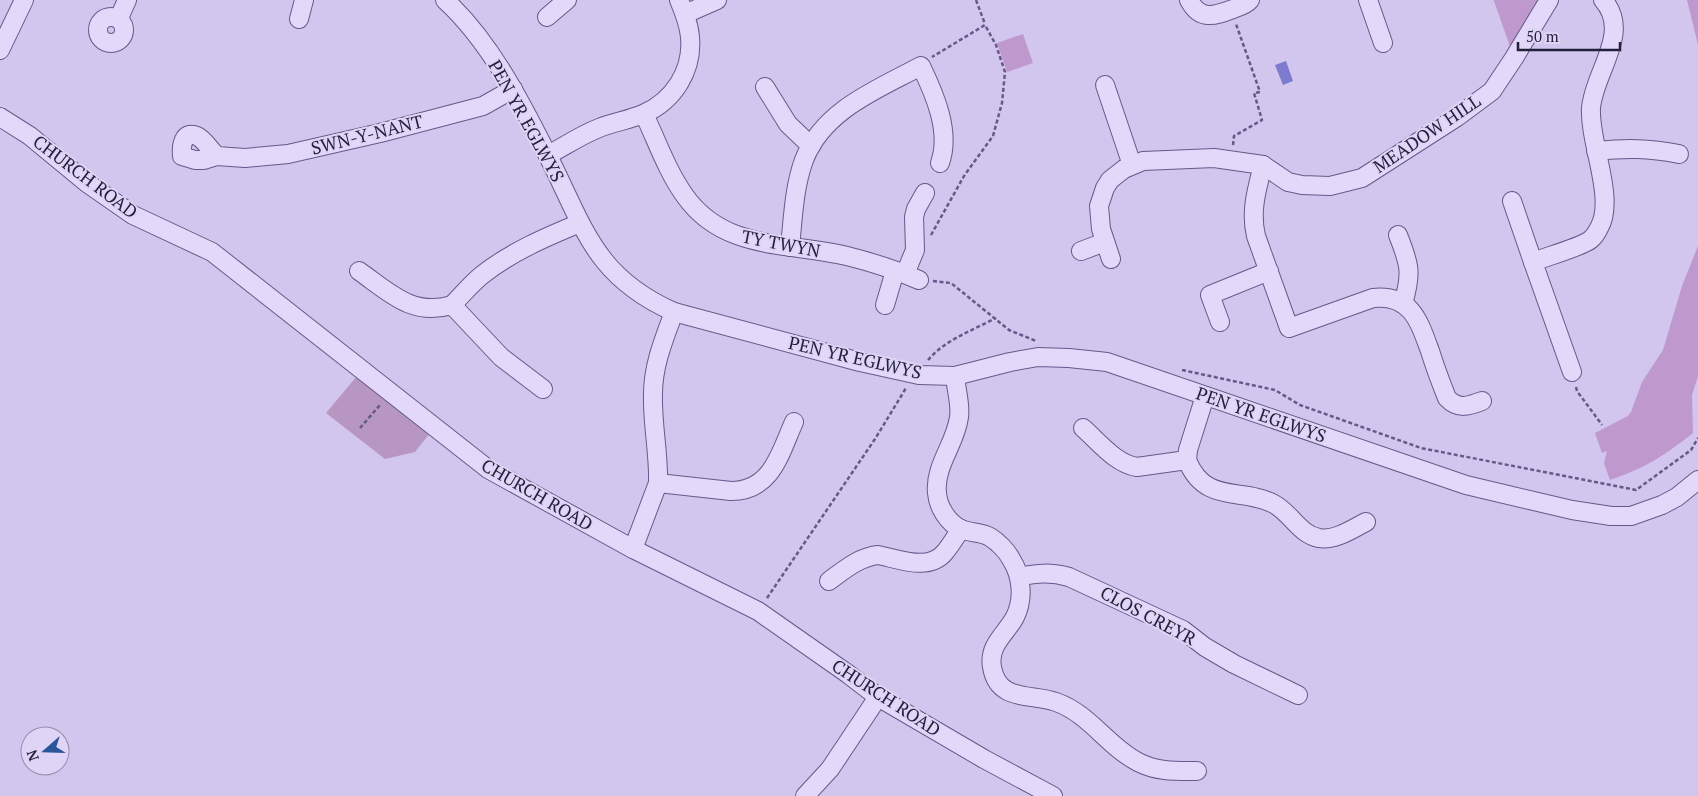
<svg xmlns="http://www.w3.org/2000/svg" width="1698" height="796" font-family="'PT Serif',serif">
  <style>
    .green { fill: #bf98cd }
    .cemetery { fill: #b797c2 }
    .building { fill: #7d7bcd }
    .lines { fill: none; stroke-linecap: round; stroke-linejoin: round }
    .minor-casing { stroke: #625b8a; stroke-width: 20 }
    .path { stroke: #625b8a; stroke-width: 2.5; stroke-dasharray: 4 2.5; stroke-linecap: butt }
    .minor { stroke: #e3d8f9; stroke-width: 18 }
    .labels { text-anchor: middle; stroke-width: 4; stroke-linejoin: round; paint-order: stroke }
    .street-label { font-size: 18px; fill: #211f3a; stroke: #dfd4f6 }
  </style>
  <rect width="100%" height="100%" fill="#d2c5ee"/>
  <g class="green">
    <path d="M1493 0H1549L1514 58 1494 1Z"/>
    <path d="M1687 0H1698V45Z"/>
    <path d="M1023 34 1033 63 1007 72 997 43Z"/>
    <path d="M1698 246V376L1692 395 1693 433C1664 456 1645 468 1610 480L1604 463 1607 451 1602 453 1595 433 1628 416 1631 412 1642 382 1663 350 1682 286Z"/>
  </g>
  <path class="cemetery" d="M357 376 430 433 415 452 385 459 326 413Z"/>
  <path class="building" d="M1286 61 1293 81 1283 85 1275 65Z"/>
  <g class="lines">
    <g class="minor-casing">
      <g id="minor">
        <path d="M445 0C489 40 521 102 547 154 584 226 593 276 674 312L860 362 919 375 955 376 1010 362 1038 357 1069 358 1107 362 1466 485 1572 510 1611 516H1631L1662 505 1677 497 1698 480"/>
        <path d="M1189 0C1200 21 1214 16 1233 9 1239 7 1246 5 1250 0"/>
        <path d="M1368 0 1383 43"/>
        <path d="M685 14 717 0"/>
        <circle cx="111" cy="30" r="13"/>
        <path d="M547 17 567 0"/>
        <path d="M119 18 127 0"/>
        <path d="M299 19 304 0"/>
        <path d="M0 50 24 0"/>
        <path d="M1105 85 1132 165"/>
        <path d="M765 87 788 124 811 146"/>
        <path d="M644 114C657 141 667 171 685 196 724 251 788 242 847 256 871 262 896 270 919 280"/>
        <path d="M0 117 30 136 87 183 133 215 212 252 488 469 633 549 758 611 848 674 878 697 984 759 1053 796"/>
        <path d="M1596 151C1627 148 1648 148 1679 154"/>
        <path d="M548 155C565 146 581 135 599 128 614 122 629 120 643 114 674 101 693 70 690 37 689 24 684 12 679 0"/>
        <path d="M217 156C211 151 204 139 197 136 183 130 181 146 182 156L195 160H204L217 156 245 158 288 154 380 133 483 106 513 89"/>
        <path d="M1263 165C1257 189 1250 211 1256 236L1289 328 1373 298C1411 294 1419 321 1430 351 1435 367 1441 383 1447 398 1458 410 1469 406 1482 401"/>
        <path d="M1512 201 1533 262"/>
        <path d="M1398 235C1410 265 1412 273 1403 304"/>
        <path d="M790 247C793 218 794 187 804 160 823 110 878 89 921 66 935 95 951 132 940 163"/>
        <path d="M1081 251 1105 242"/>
        <path d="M1111 259 1101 229 1099 206 1105 188 1110 180 1124 169 1143 161 1214 158 1263 165 1288 182 1302 185 1330 186 1362 178 1457 117 1492 91 1514 58 1549 0"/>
        <path d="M359 271C389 292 412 317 452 305L501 357 543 389"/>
        <path d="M905 274 915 250 914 217 916 209 925 193"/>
        <path d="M452 305C462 295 471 284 482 275 511 252 546 237 580 223"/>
        <path d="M885 305 895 271"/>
        <path d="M674 312C664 339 653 365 653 394 652 424 659 453 658 483L731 491C772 491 780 453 794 422"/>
        <path d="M1220 322 1210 295 1269 271"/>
        <path d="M1572 372 1533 262C1545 257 1581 247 1590 240 1594 237 1597 232 1599 228 1616 199 1589 143 1591 108 1594 72 1632 32 1603 0"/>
        <path d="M955 376C956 389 961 405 959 417 956 443 934 466 937 493 938 507 948 523 961 529 970 533 982 532 990 537 998 542 1007 551 1011 559 1022 576 1024 599 1015 617 1006 634 988 645 992 667 998 703 1032 693 1056 702 1090 714 1107 746 1138 762 1157 772 1177 771 1197 771"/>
        <path d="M1083 428C1099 442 1116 464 1137 467L1187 460 1188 450 1205 396"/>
        <path d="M1187 460C1205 505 1242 487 1274 504 1291 513 1300 535 1319 538 1335 541 1352 529 1366 522"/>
        <path d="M633 549 658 483"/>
        <path d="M1019 577C1037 573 1051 572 1069 577L1183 630 1205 647 1234 664 1298 695"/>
        <path d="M829 581C844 570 859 557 878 555 899 559 929 572 945 552 951 545 956 536 961 529"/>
        <path d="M805 796 830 769 878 697"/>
      </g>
    </g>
    <g class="path">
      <path d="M976 0 985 24"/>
      <path d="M1233 145 1234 136 1262 120 1254 93 1260 92 1236 24"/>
      <path d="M931 235 964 176 993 136 1002 103 1005 72 996 45 985 25 932 57"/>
      <path d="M933 281 951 283 1009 330 1036 341"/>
      <path d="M928 360C945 340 973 330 996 318"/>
      <path d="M1182 370 1275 390 1300 405 1421 448 1636 490 1691 450 1698 438"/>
      <path d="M1576 387 1577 391 1602 425"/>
      <path d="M360 428 380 405"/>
      <path d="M767 598 875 439 906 388"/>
    </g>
    <use href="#minor" class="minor"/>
  </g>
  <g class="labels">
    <g class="street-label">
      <text transform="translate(526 121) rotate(61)" y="6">PEN YR EGLWYS</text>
      <text transform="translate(1427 134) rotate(-34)" y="6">MEADOW HILL</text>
      <text transform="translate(367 135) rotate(-14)" y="6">SWN-Y-NANT</text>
      <text transform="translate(85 177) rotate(37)" y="6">CHURCH ROAD</text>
      <text transform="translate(781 244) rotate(11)" y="6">TY TWYN</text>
      <text transform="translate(855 358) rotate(13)" y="6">PEN YR EGLWYS</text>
      <text transform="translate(1261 415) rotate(19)" y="6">PEN YR EGLWYS</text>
      <text transform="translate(537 495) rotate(30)" y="6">CHURCH ROAD</text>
      <text transform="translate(1148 616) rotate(28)" y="6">CLOS CREYR</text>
      <text transform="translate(886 698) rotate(33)" y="6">CHURCH ROAD</text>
    </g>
  </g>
  <g transform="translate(45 751) rotate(250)"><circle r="24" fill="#dfd4f6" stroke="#938cab"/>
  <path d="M0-4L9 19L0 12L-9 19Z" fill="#2a5599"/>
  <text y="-8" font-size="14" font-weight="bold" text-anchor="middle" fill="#211f3a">N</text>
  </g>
  <path d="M1518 42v8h102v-8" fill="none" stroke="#211f3a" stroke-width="2.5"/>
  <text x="1526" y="42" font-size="15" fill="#211f3a" stroke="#dfd4f6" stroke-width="4" paint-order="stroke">50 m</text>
</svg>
